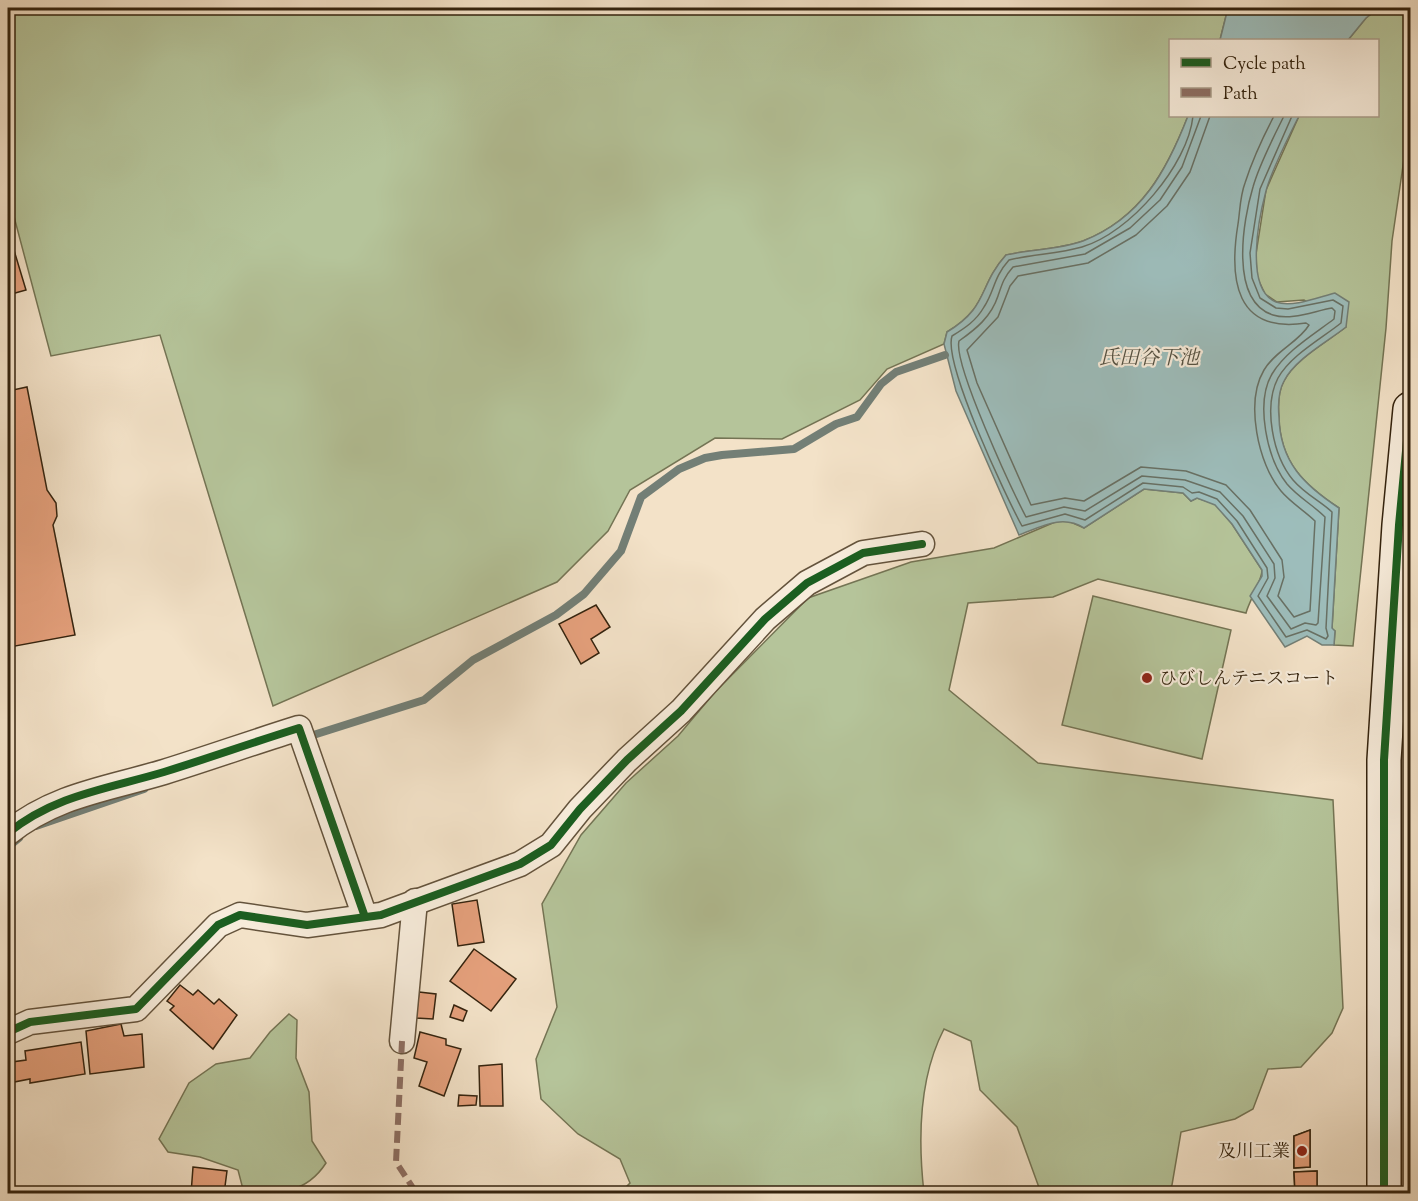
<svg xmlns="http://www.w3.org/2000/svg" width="1418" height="1201" font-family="'Sorts Mill Goudy','Noto Serif JP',serif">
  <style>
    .green { fill: #b5c49a; stroke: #747454; stroke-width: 1.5 }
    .water { fill: #9dbdbb; stroke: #737f76; stroke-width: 1.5 }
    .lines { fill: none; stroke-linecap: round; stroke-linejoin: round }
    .shore { stroke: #687064; stroke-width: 1.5 }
    .stream { stroke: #737f76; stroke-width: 8 }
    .building { fill: #e5a07c; stroke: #34230e; stroke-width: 1.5 }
    .street-casing { stroke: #64533c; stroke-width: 27 }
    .secondary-casing { stroke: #34230e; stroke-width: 36 }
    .street { stroke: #f7ecdb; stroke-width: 24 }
    .secondary { stroke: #f7ecdb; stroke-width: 33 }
    .quiet { stroke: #8d6e63; stroke-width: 6; stroke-dasharray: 12 6; stroke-linecap: butt }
    .cycleway-casing { stroke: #f7ecdb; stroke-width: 11 }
    .cycleway { stroke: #1b5e20; stroke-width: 8 }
    .poi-dot { fill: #8f2418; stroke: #f7ecdb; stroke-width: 2 }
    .labels { text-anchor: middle; stroke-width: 4.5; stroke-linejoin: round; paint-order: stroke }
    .poi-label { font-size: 18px; fill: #34230e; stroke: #f7ecdb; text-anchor: start }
    .water-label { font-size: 20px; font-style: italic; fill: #545142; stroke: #f7ecdb }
  </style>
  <rect width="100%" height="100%" fill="#f3e2c8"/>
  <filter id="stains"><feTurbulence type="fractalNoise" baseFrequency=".00333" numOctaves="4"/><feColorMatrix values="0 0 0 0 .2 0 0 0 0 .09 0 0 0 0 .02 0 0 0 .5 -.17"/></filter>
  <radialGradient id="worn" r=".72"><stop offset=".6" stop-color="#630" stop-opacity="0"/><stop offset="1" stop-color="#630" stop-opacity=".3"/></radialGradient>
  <g class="green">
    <path d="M8 8H1228L1220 40H1170V116H1188C1167 170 1141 218 1083 241 1058 250 1031 249 1006 255 978 286 989 307 947 332L944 344 887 369 860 400 782 439 715 438 630 490 608 531 557 582 273 706 160 335 51 356 8 194Z"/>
    <path d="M1379 8H1410V118L1392 241 1386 328 1353 646 1334 645 1335 631 1332 629 1339 508C1304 485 1280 462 1279 417 1278 406 1278 392 1284 381 1295 359 1327 342 1346 327L1304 300 1277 302 1265 294 1257 277 1256 254 1266 190 1299 116H1378V40H1348L1366 18Z"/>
    <path d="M1144 489 1183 493 1191 501 1197 498 1215 504 1232 524 1262 570C1262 581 1249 601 1246 613L1098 579 1053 597 968 603 949 690 1038 763 1333 800 1343 1008 1332 1033 1301 1067 1268 1069 1253 1109 1235 1119 1181 1132 1172 1185 1166 1193H1041L1017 1127 980 1090 971 1041 944 1029C919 1077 918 1140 924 1193H620L630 1183 620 1159 578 1134 541 1099 536 1059 557 1007 542 904 581 835 626 783 678 736 715 692 808 598 911 562 994 548 1055 522 1066 520 1084 528Z"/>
    <path d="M1093 596 1231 630 1202 759 1062 725Z"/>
    <path d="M289 1014 297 1020 296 1058 309 1092 312 1141 326 1163C306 1194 278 1194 244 1193L238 1170 200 1157 168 1152 159 1139 189 1083 216 1064 250 1058 270 1032Z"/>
  </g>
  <g class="water">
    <path d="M1228 8H1379L1366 18 1348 40H1220Z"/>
    <path d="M1188 116H1299C1289 136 1272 169 1266 191 1259 217 1244 289 1276 302 1292 308 1319 297 1335 293L1349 302 1346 327C1327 342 1295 359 1284 381 1278 392 1278 406 1279 417 1280 462 1304 485 1339 508L1332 628 1335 631 1334 645H1322L1307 636 1285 647 1250 596 1262 576V570L1232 524 1215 505 1197 498 1191 501 1183 493 1144 489 1084 528C1062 514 1041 527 1019 535L956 391 944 344 947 332C989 307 978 286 1006 255 1031 249 1058 250 1083 241 1142 218 1167 170 1188 116Z"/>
  </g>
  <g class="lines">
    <g class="shore">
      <path d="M1193 116C1188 165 1130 233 1082 247 1058 254 1033 254 1009 260 993 278 995 290 984 307 976 321 965 328 952 336 943 363 1006 497 1022 526L1065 514 1085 520 1143 483 1183 487 1192 493 1199 492 1217 499 1237 521 1267 568 1268 578 1258 596 1286 637 1307 630 1326 639 1328 636 1326 628 1332 512C1320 501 1305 494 1293 480 1273 456 1263 407 1278 378 1291 355 1321 339 1341 323L1343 306 1333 300 1288 309 1276 308 1260 298 1252 278 1250 253 1260 189 1292 116"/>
      <path d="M1201 116 1182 167 1160 200 1130 228 1085 254 1013 267C1004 277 1002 284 998 296 991 317 976 329 959 341 953 364 1012 490 1026 517L1064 507 1085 511 1142 476 1185 480 1220 492 1243 516 1274 564 1275 578 1267 596 1291 629 1305 623 1316 625 1318 623 1325 517C1313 505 1298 497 1287 484 1267 459 1255 403 1272 374 1286 351 1313 335 1334 319L1335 311 1332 308C1314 311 1291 321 1273 315 1229 301 1243 220 1253 187 1259 165 1274 136 1284 116"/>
      <path d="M1210 116 1190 172 1167 206 1136 235 1088 263 1018 276 1010 286 998 317 967 350 977 383 1031 505 1065 498 1084 501 1141 467 1186 471 1226 485 1250 510 1282 560 1284 577 1278 596 1294 617 1310 611 1315 521C1305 511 1291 503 1281 491 1258 464 1245 402 1264 370 1275 351 1299 342 1309 325L1306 323C1235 334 1229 279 1238 224 1240 211 1240 196 1245 183 1252 161 1263 137 1274 116"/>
    </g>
    <g class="stream">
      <path d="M307 737 424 700 473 660 556 615 584 594 621 551 641 497 679 469 705 458 722 455 794 449 836 424 857 417 881 384 896 372 945 355"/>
      <path d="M36 826 144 789"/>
      <path d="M8 847 19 838"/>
    </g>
  </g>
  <g class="building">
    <path d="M8 236 10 237 26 290 8 295Z"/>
    <path d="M27 387 47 490 56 503 57 516 53 525 75 635 10 647 8 636V391Z"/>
    <path d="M596 605 610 627 591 639 599 653 581 664 559 624Z"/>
    <path d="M477 900 484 942 458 946 452 904Z"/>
    <path d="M474 949 516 979 491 1011 450 981Z"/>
    <path d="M180 985 193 995 198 990 214 1004 219 999 237 1015 213 1049 170 1010 174 1006 167 1001Z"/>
    <path d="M419 992 436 994 433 1019 416 1018Z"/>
    <path d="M454 1005 467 1011 463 1021 450 1017Z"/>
    <path d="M121 1024 124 1036 142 1034 144 1067 90 1074 86 1031Z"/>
    <path d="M420 1032 446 1039V1045L461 1049 444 1096 419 1086 427 1062 414 1058Z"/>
    <path d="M81 1042 85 1074 30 1083V1079L14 1082 12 1062 26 1060 25 1051Z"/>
    <path d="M502 1064 503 1106H480L479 1066Z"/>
    <path d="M459 1095 477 1096 476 1105 458 1106Z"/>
    <path d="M1310 1130V1167L1294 1168V1136Z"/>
    <path d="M1310 1130V1167L1294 1168V1136Z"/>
    <path d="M193 1167 227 1171 224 1194H191Z"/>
    <path d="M1317 1171V1194H1295L1294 1172Z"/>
    <path d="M1317 1171V1194H1295L1294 1172Z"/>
  </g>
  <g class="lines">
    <g class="street-casing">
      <g id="street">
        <path d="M8 833C55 795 107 789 164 772 209 758 254 742 299 728L365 917"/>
        <path d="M8 1032 30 1022 136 1009 218 925 240 915 307 925 381 915 520 864 551 845 580 809 627 760 681 711 765 619 807 583 863 553 922 544"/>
        <path d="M402 1041 415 901"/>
      </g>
    </g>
    <g class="secondary-casing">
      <path id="secondary" d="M1384 1194V760L1399 525 1410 409"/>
    </g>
    <use href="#street" class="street"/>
    <use href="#secondary" class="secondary"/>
    <path class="quiet" d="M402 1041 396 1162 417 1194"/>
    <g class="cycleway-casing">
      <g id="cycleway">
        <path d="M8 833C55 795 107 789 164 772 209 758 254 742 299 728L365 917"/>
        <path d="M8 1032 30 1022 136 1009 218 925 240 915 307 925 381 915 520 864 551 845 580 809 627 760 681 711 765 619 807 583 863 553 922 544"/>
        <path d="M1384 1194V760L1399 525 1410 409"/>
      </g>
    </g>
    <use href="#cycleway" class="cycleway"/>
  </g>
  <g class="poi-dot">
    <circle cx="1147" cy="678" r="6"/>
    <circle cx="1302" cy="1151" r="6"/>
  </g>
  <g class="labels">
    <g class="poi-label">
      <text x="1159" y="684">ひびしんテニスコート</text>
      <text x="1290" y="1157" text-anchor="end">及川工業</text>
    </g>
    <g class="water-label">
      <text x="1149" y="364">氏田谷下池</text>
    </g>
  </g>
  <rect width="1418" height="1201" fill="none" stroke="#f3e2c8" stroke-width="30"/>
  <rect x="9" y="9" width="1400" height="1183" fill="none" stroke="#34230e" stroke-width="3"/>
  <rect x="15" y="15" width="1388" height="1171" fill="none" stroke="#34230e" stroke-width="1.5"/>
  <rect x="1169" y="39" width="210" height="78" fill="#f7ecdb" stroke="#a99c89" stroke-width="1.5"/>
  <rect x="1181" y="58" width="30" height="9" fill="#1b5e20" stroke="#a99c89" stroke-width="1.5"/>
  <text x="1223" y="69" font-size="18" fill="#34230e">Cycle path</text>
  <rect x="1181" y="88" width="30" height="9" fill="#8d6e63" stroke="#a99c89" stroke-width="1.5"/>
  <text x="1223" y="99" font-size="18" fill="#34230e">Path</text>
  <rect width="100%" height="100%" filter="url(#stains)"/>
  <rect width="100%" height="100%" fill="url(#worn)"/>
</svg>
